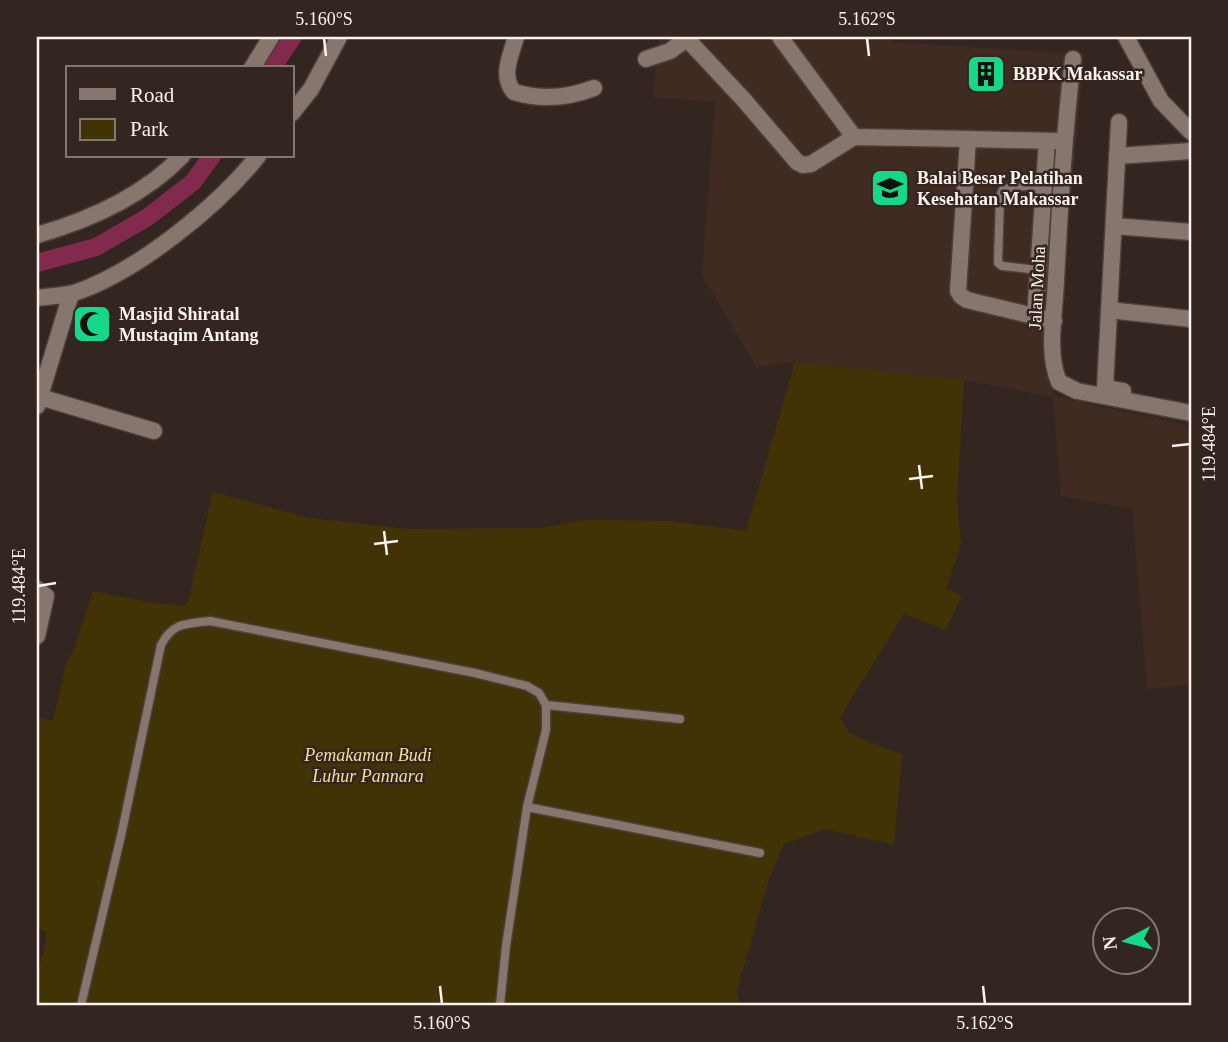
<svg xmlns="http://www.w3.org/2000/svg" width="1228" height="1042" font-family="'Times New Roman',serif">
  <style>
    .built { fill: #402b22 }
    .green { fill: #423307 }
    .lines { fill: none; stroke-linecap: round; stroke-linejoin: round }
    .canal { stroke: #822a4e; stroke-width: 18 }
    .service-casing { stroke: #4c403b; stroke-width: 11 }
    .minor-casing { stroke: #4c403b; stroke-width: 19 }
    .service { stroke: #87766e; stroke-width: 8 }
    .minor { stroke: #87766e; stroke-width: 16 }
    .ticks { fill: none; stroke: #fcf2ee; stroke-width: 2.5 }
    .labels { text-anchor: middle; stroke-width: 5; stroke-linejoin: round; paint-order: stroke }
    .poi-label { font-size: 18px; font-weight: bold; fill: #fcf2ee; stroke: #33251f; text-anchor: start }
    .street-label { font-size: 18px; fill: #fcf2ee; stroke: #33251f }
    .park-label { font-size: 18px; font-style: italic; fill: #f9de98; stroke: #33251f }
    .neatline { fill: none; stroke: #fcf2ee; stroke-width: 2.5 }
    .ticks-label { font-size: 18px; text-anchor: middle; fill: #fcf2ee }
  </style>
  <rect width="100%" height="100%" fill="#33251f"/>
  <path class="built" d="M659 37H889L893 42 1084 54 1053 396 1191 426V685L1147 689 1132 509 1061 496 1053 397 964 380 795 362 756 367 702 275 715 102 653 97Z"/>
  <path class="green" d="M795 362 964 380 957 500 961 544 946 589 962 596 946 630 904 614 840 717 849 733 902 755 894 845 826 829 784 844 770 876 737 990 739 1005H37V975L45 945 46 932 37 928V717L53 721 66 663 74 649 93 591 154 603 187 606 213 492 310 518 409 529 541 528 584 520 670 521 746 531Z"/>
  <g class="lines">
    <g class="canal">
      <path d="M272 68 293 37"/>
      <path d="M37 263 96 247 148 217 193 182 212 156"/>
    </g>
    <g class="service-casing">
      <g id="service">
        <path d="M1038 270 1002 266 998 263 1000 196 1003 189 1024 186 1044 187"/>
        <path d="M546 705 680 719"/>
        <path d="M527 807 760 853"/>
        <path d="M81 1005 121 836 161 645C173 622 186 624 210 621L475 673 527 686 539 693 546 705V730L527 807 506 946 500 1005"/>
      </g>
    </g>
    <g class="minor-casing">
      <g id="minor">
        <path d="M516 37C511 55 500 76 514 92 540 100 568 98 594 88"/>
        <path d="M780 37 854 137"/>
        <path d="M1126 37 1161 101 1191 132"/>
        <path d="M687 39 744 100 797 162 803 165 811 164 854 137 968 139 958 291 961 296 967 300 1054 321"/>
        <path d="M646 59 670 51 689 37"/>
        <path d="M1073 59C1064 133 1060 206 1056 280 1055 312 1046 352 1059 382L1077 391 1191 413"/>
        <path d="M252 68 271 37"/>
        <path d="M292 113 311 89 339 37"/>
        <path d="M1119 122 1105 388 1123 391"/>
        <path d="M968 139 1056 141"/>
        <path d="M1117 156 1191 151"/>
        <path d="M1114 226 1191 232"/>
        <path d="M37 235C90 220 143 196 182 156"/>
        <path d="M37 298C49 296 63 296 74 293 137 272 217 207 258 156"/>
        <path d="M1109 310 1191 319"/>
        <path d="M1035 317 1047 141"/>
        <path d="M40 397 154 431"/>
        <path d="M37 406 71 294"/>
        <path d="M37 589 46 596 37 636"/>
      </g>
    </g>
    <use href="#service" class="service"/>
    <use href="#minor" class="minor"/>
  </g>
  <path class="ticks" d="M324 38 326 56M867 38 869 56M1172 446 1190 444M919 465 922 489M909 479 933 476M384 531 387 555M374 544 398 541M38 586 56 583M440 986 442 1004M983 986 985 1004"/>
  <defs>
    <g id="building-square" transform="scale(2.0125)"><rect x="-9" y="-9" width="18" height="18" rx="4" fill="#15d989" stroke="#33251f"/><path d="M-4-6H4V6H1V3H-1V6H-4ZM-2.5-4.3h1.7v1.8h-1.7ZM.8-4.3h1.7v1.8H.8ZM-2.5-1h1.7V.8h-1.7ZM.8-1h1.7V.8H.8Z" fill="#111"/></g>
    <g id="university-square" transform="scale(2.0125)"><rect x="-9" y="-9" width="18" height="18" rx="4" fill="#15d989" stroke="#33251f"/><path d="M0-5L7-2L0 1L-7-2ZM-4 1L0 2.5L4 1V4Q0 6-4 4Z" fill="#111"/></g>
    <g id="mosque-square" transform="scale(2.0125)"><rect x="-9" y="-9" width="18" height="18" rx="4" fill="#15d989" stroke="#33251f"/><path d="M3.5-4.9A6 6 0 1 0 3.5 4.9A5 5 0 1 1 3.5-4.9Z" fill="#111"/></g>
  </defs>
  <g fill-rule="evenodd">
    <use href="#building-square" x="986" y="74"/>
    <use href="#university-square" x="890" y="188"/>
    <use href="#mosque-square" x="92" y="324"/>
  </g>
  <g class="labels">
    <g class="poi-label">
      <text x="1013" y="80">BBPK Makassar</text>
      <text x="917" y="184">Balai Besar Pelatihan<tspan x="917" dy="21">Kesehatan Makassar</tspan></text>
      <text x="119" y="320">Masjid Shiratal<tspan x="119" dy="21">Mustaqim Antang</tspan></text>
    </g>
    <g class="street-label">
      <text transform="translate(1037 288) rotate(-87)" y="6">Jalan Moha</text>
    </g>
    <g class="park-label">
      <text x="368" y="761">Pemakaman Budi<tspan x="368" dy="21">Luhur Pannara</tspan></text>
    </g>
  </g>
  <rect width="1228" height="1042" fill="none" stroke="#33251f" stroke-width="77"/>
  <rect x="66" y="66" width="228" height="91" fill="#33251f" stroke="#837772" stroke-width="2"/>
  <rect x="80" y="89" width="35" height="10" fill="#87766e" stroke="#837772" stroke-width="2"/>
  <text x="130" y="102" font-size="21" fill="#fcf2ee">Road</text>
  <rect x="80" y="119" width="35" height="21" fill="#423307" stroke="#837772" stroke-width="2"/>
  <text x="130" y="136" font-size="21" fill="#fcf2ee">Park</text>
  <g transform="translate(1126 941) rotate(263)"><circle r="33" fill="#33251f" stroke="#837772" stroke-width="2"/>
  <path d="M0-5L12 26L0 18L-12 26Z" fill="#15d989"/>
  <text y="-10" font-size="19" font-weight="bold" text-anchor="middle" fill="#fcf2ee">N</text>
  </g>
  <rect x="38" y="38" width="1152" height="966" class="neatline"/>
  <g class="ticks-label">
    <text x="324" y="25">5.160°S</text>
    <text x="867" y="25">5.162°S</text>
    <text transform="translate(1209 444) rotate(-90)" y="6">119.484°E</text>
    <text transform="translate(19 586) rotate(-90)" y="6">119.484°E</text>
    <text x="442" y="1029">5.160°S</text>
    <text x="985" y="1029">5.162°S</text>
  </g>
</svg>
